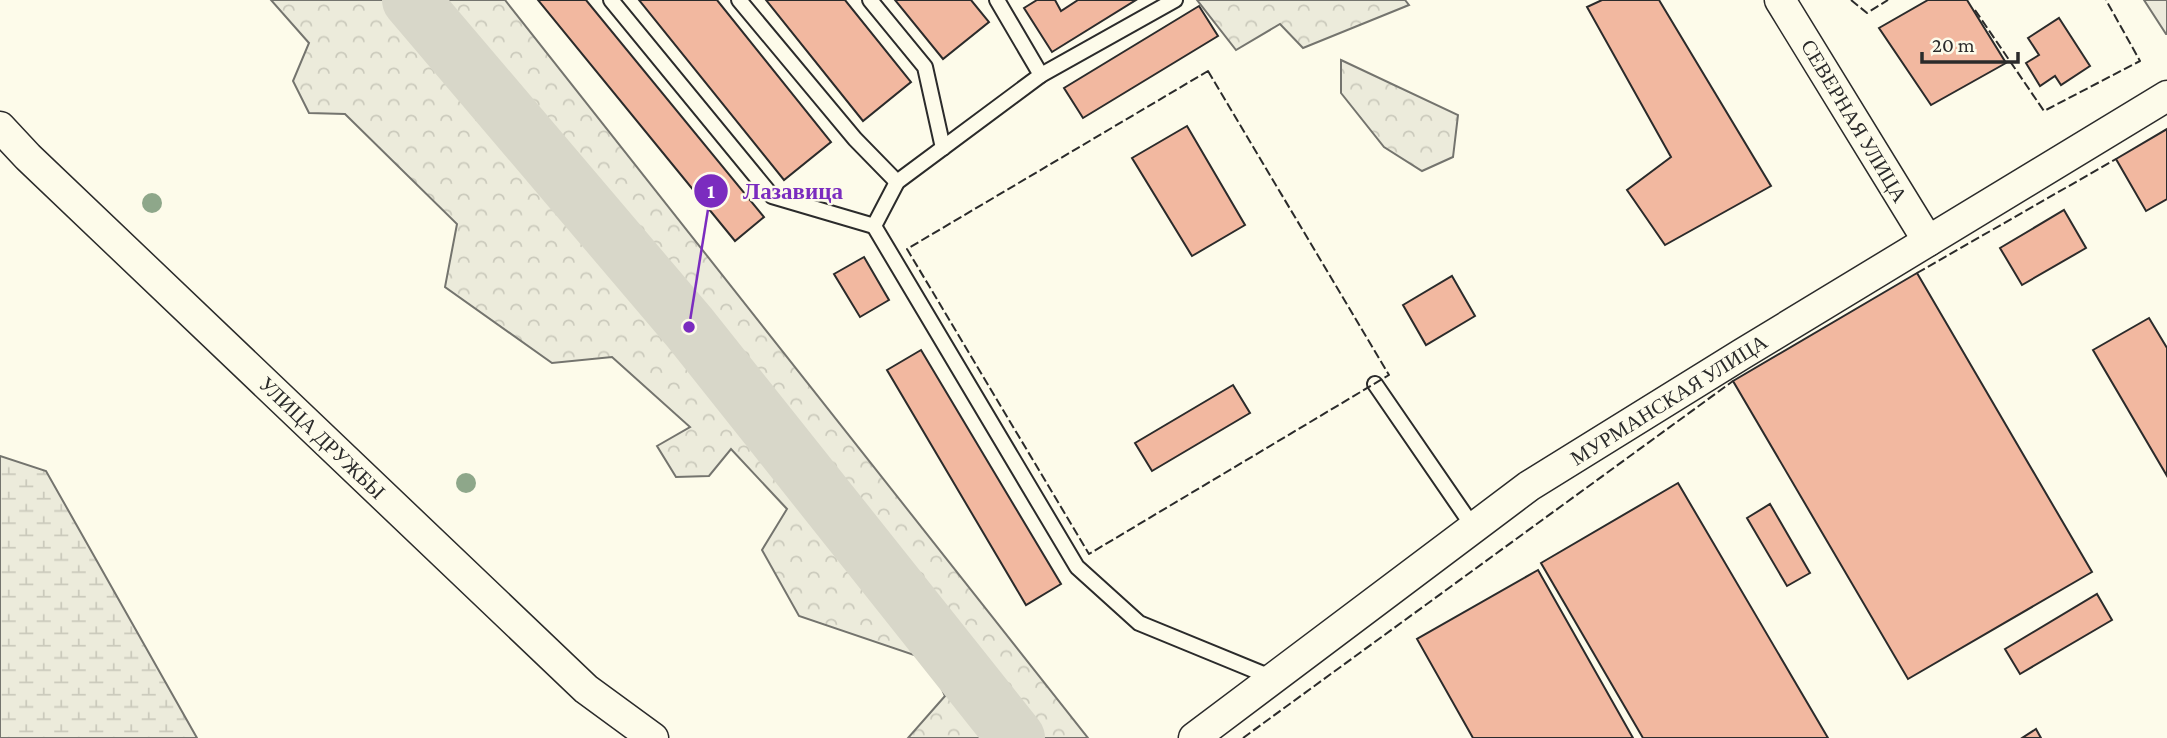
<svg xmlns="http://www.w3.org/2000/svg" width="2167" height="738" font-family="'Crimson Pro',serif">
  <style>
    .forest { fill: url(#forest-crowns); stroke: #74746e; stroke-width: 2 }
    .wetland { fill: url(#wetland-marsh); stroke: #74746e; stroke-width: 2 }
    .parking { fill: #eceadb; stroke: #74746e; stroke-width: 2 }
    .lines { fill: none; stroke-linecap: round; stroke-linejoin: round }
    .river { stroke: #d8d7c9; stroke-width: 58 }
    .building { fill: #f2b8a0; stroke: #2b2b2b; stroke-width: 2 }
    .lane-casing { stroke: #2b2b2b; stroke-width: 18 }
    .street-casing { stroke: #2b2b2b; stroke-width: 33 }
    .lane { stroke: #fdfbea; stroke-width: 14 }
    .street { stroke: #fdfbea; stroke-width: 30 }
    .fence { stroke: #2b2b2b; stroke-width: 2; stroke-dasharray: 9 3.5; stroke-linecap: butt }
    .tree { fill: #8ea78a }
    .labels { text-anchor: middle; stroke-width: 5; stroke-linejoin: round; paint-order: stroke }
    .street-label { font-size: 21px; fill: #2b2b2b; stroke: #fdfbea }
    .leader { fill: none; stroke: #7b2cbf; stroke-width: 2.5 }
    .callout-dot { fill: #7b2cbf; stroke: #fdfbea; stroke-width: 2.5 }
    .mark-label { font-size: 21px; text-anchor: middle; font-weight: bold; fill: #fff }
    .callout-label { font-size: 23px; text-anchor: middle; font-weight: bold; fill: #7b2cbf; stroke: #fdfbea; stroke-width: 5; stroke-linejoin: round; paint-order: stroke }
  </style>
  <defs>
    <pattern id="forest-crowns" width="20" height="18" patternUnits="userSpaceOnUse" patternTransform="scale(1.75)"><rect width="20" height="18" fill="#ecebdb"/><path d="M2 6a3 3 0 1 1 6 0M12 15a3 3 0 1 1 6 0" fill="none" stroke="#cbcabc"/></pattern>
    <pattern id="wetland-marsh" width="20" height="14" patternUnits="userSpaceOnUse" patternTransform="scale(1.75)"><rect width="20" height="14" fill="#ecebdb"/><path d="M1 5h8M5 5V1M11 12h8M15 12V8" fill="none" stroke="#cbcabc"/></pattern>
  </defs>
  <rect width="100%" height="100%" fill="#fdfbea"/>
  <g class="forest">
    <path d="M271 0H505L1088 738H908L945 696 929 660 799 616 762 550 787 509 731 449 709 476 676 477 657 446 690 427 612 357 552 363 445 287 457 224 345 114 309 113 293 81 309 43Z"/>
    <path d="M1197 0H1405L1409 5 1303 48 1280 24 1236 50Z"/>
    <path d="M1341 60 1458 115 1453 157 1422 171 1384 147 1341 93Z"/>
  </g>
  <path class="wetland" d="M0 456 46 471 197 738H0Z"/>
  <path class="parking" d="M2144 0H2167V34H2166Z"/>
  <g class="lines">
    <path class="river" d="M411 0 689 327 1016 738"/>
  </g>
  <g class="building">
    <path d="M538 0H586L764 217 735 241Z"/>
    <path d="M639 0H717L831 142 784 180Z"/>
    <path d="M766 0H845L911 82 863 121Z"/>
    <path d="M895 0H971L989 22 943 59Z"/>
    <path d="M1037 0H1055L1061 11 1078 0H1136L1052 52 1024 8Z"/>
    <path d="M1602 0H1659L1771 186 1665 245 1627 190 1671 157 1587 7Z"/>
    <path d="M1928 0H1967L2006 63 1931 105 1879 28Z"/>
    <path d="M1199 6 1218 36 1083 118 1064 88Z"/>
    <path d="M2059 18 2090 66 2061 85 2055 76 2040 86 2026 63 2039 55 2028 38Z"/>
    <path d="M1187 126 1245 225 1192 256 1132 158Z"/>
    <path d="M2167 129V199L2146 211 2116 159Z"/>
    <path d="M2064 210 2086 248 2022 285 2000 248Z"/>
    <path d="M864 257 889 300 860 317 834 274Z"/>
    <path d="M1917 273 2092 572 1908 679 1733 381Z"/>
    <path d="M1452 276 1475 316 1426 345 1403 305Z"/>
    <path d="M2149 318 2167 348V476L2093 350Z"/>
    <path d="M921 350 1061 584 1026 605 887 370Z"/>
    <path d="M1233 385 1250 413 1152 471 1135 443Z"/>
    <path d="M1678 483 1828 738H1643L1541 563Z"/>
    <path d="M1770 504 1810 573 1787 586 1747 518Z"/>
    <path d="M1538 570 1633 738H1473L1417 639Z"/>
    <path d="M2097 594 2112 620 2020 674 2005 649Z"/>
    <path d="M2036 729 2041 738H2022Z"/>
  </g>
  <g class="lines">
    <g class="lane-casing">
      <g id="lane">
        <path d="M611 0 772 196 874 226"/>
        <path d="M739 0 855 139 897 182"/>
        <path d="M870 0 925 67 943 148"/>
        <path d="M997 0 1041 75"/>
        <path d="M1175 0 1041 75 897 182 874 226 1077 567 1139 623 1273 678"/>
        <path d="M1375 384 1474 528"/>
      </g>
    </g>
    <g class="street-casing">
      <g id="street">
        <path d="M1780 0 1928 241"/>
        <path d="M0 127 28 157 586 689 653 738"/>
        <path d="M1194 738 1529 486 1742 354 2167 96"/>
      </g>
    </g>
    <use href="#lane" class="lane"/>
    <use href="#street" class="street"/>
    <g class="fence">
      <path d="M1851 0 1867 13 1888 0"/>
      <path d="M1975 10 2044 111 2140 61 2106 0"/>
      <path d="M1208 71 1389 375 1089 554 907 249Z"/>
      <path d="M1917 273 2116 159"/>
      <path d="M1243 738 1733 381"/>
    </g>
  </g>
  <g class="tree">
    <circle cx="152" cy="203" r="10"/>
    <circle cx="466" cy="483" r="10"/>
  </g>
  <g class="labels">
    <g class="street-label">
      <text transform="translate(1854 121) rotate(59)" y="7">СЕВЕРНАЯ УЛИЦА</text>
      <text transform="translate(1669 400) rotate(-32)" y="7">МУРМАНСКАЯ УЛИЦА</text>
      <text transform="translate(322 438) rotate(44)" y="7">УЛИЦА ДРУЖБЫ</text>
    </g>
  </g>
  <path class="leader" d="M689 327L711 191"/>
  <g class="callout-dot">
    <circle cx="689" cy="327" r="7"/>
    <circle cx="711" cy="191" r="18"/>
  </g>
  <g class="mark-label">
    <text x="711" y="198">1</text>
  </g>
  <g class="callout-label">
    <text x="793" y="199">Лазавица</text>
  </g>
  <path d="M1922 52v10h96v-10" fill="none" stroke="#2b2b2b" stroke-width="3.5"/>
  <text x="1932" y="52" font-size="21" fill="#2b2b2b" stroke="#fdfbea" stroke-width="5" paint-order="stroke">20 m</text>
</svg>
